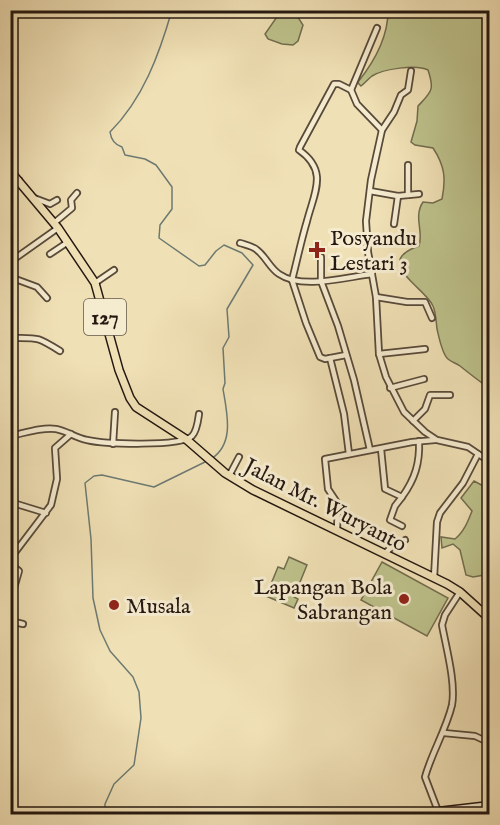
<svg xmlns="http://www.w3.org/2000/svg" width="500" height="825" font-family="'IM FELL English',serif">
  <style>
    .green { fill: #bdc18b; stroke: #716c4e; stroke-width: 1.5 }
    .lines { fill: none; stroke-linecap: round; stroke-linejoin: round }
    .stream { stroke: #6c7a72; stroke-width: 1.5 }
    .street-casing { stroke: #584a3a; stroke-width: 8 }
    .secondary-casing { stroke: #251811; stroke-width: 9 }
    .primary-casing { stroke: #251811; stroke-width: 10 }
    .street { stroke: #f5ebcf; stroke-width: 4.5 }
    .secondary { stroke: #f5ebcf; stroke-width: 6 }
    .primary { stroke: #f0e0b5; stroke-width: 7 }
    .poi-dot { fill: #8f2418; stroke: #f5ebcf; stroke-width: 2 }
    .labels { text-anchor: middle; stroke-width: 6; stroke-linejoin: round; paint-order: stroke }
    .shield { fill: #f5ebcf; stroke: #63574a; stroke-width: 1.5 }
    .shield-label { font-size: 21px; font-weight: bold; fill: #251811 }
    .poi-label { font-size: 22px; fill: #251811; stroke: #f5ebcf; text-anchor: start }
    .street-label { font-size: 22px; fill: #251811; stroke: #f5ebcf }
  </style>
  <rect width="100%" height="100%" fill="#f0e0b5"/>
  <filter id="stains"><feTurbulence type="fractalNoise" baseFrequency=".00333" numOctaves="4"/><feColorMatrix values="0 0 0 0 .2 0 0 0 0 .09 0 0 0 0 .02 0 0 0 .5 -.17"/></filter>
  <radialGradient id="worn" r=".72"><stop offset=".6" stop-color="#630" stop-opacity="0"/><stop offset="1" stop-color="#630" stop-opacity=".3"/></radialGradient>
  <g class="green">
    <path d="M281 11H294L303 25 298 41 293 45 282 44 268 39 265 34Z"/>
    <path d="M388 11H489V388C479 381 470 374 460 366 456 363 451 362 448 359 442 354 439 337 437 329 436 321 436 313 433 306 426 288 371 262 419 246 424 232 413 217 423 202L433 203 442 199C446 179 445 166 433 148L415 145 411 142 417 121 418 106C431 92 435 91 428 70 416 64 383 69 372 76 368 79 365 83 361 86L359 84 358 82C374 62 388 37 388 11Z"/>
    <path d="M474 481 489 489 490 574 473 577 466 575 460 550 453 544 442 548 441 537 455 539C464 532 468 521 472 511L461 498Z"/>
    <path d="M289 557 307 565 294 597 298 599 294 608 266 596 278 567 284 569Z"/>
    <path d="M382 562 448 598 427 636 361 600Z"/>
  </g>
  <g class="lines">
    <g class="stream">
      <path d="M172 10C159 55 143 99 110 132 111 139 115 145 122 147L125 155 145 159 156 165 172 187V209L160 225 159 238 199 266 205 265 216 251 224 245 242 253 253 265 227 309 229 337 223 348 225 383 223 389C227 413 235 444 211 459"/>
      <path d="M105 814V804L114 784 134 765 141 718 139 692 133 677 110 651 100 630 93 598 91 539 85 483 94 476 102 475 154 487 207 461"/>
    </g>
    <g class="street-casing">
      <g id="street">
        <path d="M377 28 351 90 357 104 382 130"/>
        <path d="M411 71 408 90 401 95 394 112 382 130 371 180 366 221 368 252 376 297 379 354 386 377 404 412 425 432 437 440 468 447 490 462"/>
        <path d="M10 188 19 180"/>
        <path d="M370 191 398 196 419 194"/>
        <path d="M408 195V165"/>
        <path d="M34 198 50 204 57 200"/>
        <path d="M54 223 72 208 71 200 77 193"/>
        <path d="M394 224 398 196"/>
        <path d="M240 243C246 245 253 246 257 250 266 257 270 268 279 274 302 290 346 277 372 274"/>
        <path d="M50 254 68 242"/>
        <path d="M321 257V281L338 326 354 380 370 450"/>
        <path d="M10 262 58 228"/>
        <path d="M10 277 37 287 47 298"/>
        <path d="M292 280C297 261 301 241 307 221 314 193 329 171 299 150L300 147 334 84H339L351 90"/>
        <path d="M292 280 306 323 320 357 325 359 346 355"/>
        <path d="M95 283 114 270"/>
        <path d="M376 297 407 302H425L432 318"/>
        <path d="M10 338C38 338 36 336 60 351"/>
        <path d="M379 354 425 349"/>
        <path d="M330 358 344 414 349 454"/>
        <path d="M390 388 424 379"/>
        <path d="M413 421 425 409 430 395H450"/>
        <path d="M10 436C25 433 41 427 56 429 67 431 76 438 87 440 104 444 181 447 192 436 197 431 198 421 199 414"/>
        <path d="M113 444 115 412"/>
        <path d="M381 449 385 489 402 497 395 506 390 520 402 526"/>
        <path d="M229 476 239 457"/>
        <path d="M402 497C415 479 420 463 419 441"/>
        <path d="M10 502 46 513"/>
        <path d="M337 530 338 504 328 489 325 459 412 442 435 440"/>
        <path d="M384 554 393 546 405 540"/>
        <path d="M10 559 51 505 57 479 55 448 71 434"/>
        <path d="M10 564 19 571 10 602"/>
        <path d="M434 578 437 522 440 513 463 483 478 454"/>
        <path d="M10 621 23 624"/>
        <path d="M444 733 475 736 490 743"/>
        <path d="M438 811 425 777C432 752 446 730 452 705 456 683 446 647 442 625L445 615 460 592"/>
      </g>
    </g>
    <g class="secondary-casing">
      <path id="secondary" d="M432 814 438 811 490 805"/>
    </g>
    <g class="primary-casing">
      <path id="primary" d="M10 171 58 228 95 283 119 370 130 398 136 407 187 440 225 473 253 490 447 584 460 592 490 619"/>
    </g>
    <use href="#street" class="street"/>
    <use href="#secondary" class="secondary"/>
    <use href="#primary" class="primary"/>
  </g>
  <g class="poi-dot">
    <path d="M314 241h6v6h6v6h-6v6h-6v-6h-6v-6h6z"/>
    <circle cx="404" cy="599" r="6"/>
    <circle cx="114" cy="605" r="6"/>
  </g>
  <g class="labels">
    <rect class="shield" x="84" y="299" width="42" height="36" rx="4.5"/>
    <g class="shield-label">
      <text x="105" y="324">127</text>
    </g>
    <g class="poi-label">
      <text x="330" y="245">Posyandu<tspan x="330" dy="25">Lestari 3</tspan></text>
      <text x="392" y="594" text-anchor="end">Lapangan Bola<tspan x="392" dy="25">Sabrangan</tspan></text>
      <text x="126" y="613">Musala</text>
    </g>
    <g class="street-label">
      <text transform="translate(326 504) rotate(27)" y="8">Jalan Mr. Wuryanto</text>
    </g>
  </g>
  <rect width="500" height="825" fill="none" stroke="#f0e0b5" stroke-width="36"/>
  <rect x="12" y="12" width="476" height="801" fill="none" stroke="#251811" stroke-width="3"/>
  <rect x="18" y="18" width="464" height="789" fill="none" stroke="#251811" stroke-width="1.5"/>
  <rect width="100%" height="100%" filter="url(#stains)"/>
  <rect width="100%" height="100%" fill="url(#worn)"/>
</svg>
